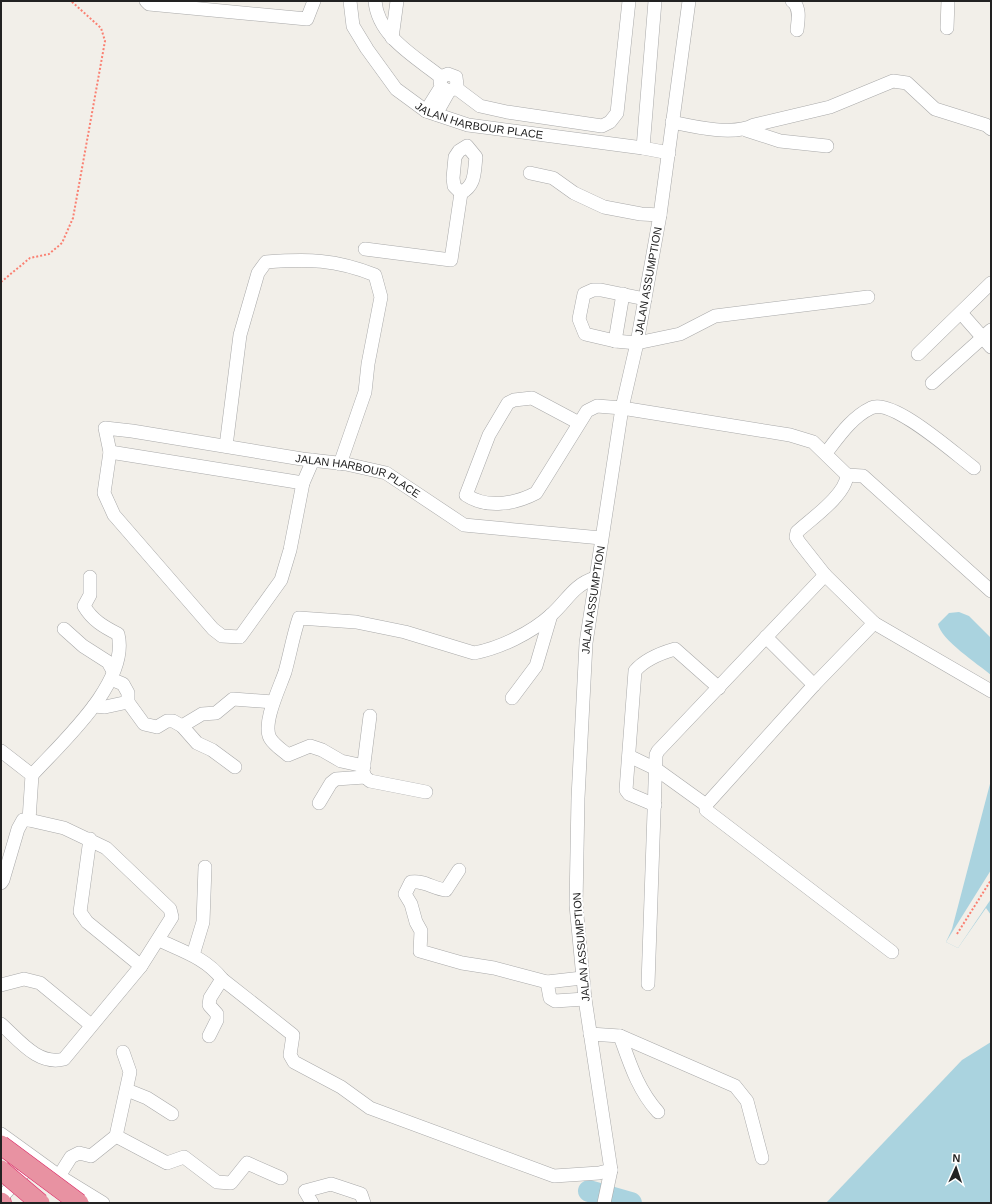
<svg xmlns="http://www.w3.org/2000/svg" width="992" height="1204" font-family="Arial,sans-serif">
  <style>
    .water { fill: #aad3df }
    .pier { fill: #f2efe9 }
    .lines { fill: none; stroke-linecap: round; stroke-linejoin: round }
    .river { stroke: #aad3df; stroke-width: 22 }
    .minor-casing { stroke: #a9a9a9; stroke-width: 14 }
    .highway-casing { stroke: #dc2a67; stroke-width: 20 }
    .path { stroke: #fa8072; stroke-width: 2; stroke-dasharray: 2 2; stroke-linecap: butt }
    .minor { stroke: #fff; stroke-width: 13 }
    .highway { stroke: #e892a2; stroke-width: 19 }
    .highway-bridge-casing { stroke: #dc2a67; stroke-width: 20; stroke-linecap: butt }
    .highway-bridge { stroke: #e892a2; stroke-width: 19 }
    .labels { text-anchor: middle; stroke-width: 4; stroke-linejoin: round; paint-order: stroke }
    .street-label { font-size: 11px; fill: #222; stroke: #fff }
  </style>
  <rect width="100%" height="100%" fill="#f2efe9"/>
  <g class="water">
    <path d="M959 612 969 616 991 638V675C978 664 941 640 938 624L949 613Z"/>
    <path d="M991 780V915L986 908 958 948 946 942 952 929Z"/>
    <path d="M991 1042V1203H826L962 1060Z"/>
  </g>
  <path class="pier" d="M991 870V899L958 948 946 942Z"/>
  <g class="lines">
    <path class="river" d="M589 1191 631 1203"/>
    <g class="minor-casing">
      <g id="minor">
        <path d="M146 1 149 4 307 19 314 1"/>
        <path id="s1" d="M350 1 353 26 367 49 396 89 426 111 468 125 643 148 669 153"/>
        <path d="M375 1C378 37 416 57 442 78"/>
        <path d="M792 1C801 7 798 21 797 30"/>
        <path d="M947 28 948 1"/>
        <path d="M392 38 397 1"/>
        <path d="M456 88 480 106 507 112 602 126 610 122 617 113 629 1"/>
        <path d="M426 111 441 87 440 81 443 76 448 74 456 77 457 85 454 89 449 91 441 87"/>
        <path d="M436 114 449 91"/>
        <path d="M672 122C695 127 734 136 754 125L830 107 893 81 907 83 935 109 986 125 991 129"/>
        <path d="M746 130 780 141 827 146"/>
        <path d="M467 146 476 157C474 172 476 185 461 193L454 186 453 178 455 157 459 151Z"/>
        <path d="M643 148 655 1"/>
        <path d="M530 173 553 178 574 193 604 207 641 214 660 215"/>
        <path d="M365 249 451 260 461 193"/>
        <path d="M645 299 601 290H593L584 294 579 319 585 334 615 341 637 343 680 334 715 316 868 297"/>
        <path d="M961 313 991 347"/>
        <path d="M615 341 623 294"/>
        <path d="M918 354 991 283"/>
        <path d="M932 383 991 330"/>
        <path d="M579 423 532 398 514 400 508 403 489 435 466 495C487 509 515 504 536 493L587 411 597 406 622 408 790 435 813 442 847 475C846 495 811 519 797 532L796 537 799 542 825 575 874 623 991 691"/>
        <path d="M226 446 240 335 258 273 266 262C308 259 335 259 375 275L381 297 368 364 365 392 340 464"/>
        <path d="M110 452 303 483"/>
        <path d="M826 453C839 436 852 417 871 408 892 397 955 454 974 468"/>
        <path id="s2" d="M313 460 303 483 290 550 281 580 240 637 222 636 213 629 114 515 104 493 110 452 105 428 132 431 302 459 346 464 386 473 464 525 601 538"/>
        <path d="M847 475 863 476 991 591"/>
        <path d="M874 623 814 685 706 805V810L892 952"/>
        <path d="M64 629 83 646 108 662 113 671"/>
        <path d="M766 637 814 685"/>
        <path d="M111 679 123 684 128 693V702L144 724 157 727 167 721H173L182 726 197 743 212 750 235 767"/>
        <path d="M512 698 536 666 551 615"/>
        <path d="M94 706 105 707 128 702"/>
        <path d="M370 716 363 771 365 777 370 781 426 792"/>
        <path d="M182 726 202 714 216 713 233 699 273 702"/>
        <path d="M1 751 32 775 29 820"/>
        <path d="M629 756 656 769 706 805"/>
        <path d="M364 766 341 761 322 750 310 746 288 755C282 750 274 745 270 738 262 723 280 687 285 672 290 654 293 636 299 618L356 622 405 632 474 653C500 648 531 633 551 615 567 601 573 585 595 578"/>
        <path d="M32 775C62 742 130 682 118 634 104 627 92 620 84 606L90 595V577"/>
        <path d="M319 803 331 783 336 779 365 777"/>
        <path d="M655 805 629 794 626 790 635 671C645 659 661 653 675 649L719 688"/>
        <path d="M90 839 80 912 87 922 141 966"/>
        <path d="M459 870 446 890C434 889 424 880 411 882L405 894 411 904 416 922 421 931 420 951 462 963 494 968 547 982 582 978"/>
        <path d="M1 883 3 880 18 829 23 820H29L64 828 106 848 170 909 172 917 141 966 64 1059C38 1066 19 1040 1 1024"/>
        <path d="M159 940C182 951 206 958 222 979L293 1035 290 1055 294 1062 341 1087 370 1108 554 1176 599 1173 611 1170"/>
        <path d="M193 955 203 922 205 867"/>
        <path d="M547 982 550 998 555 1001 585 999"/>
        <path d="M648 984 656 755 658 751 825 575"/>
        <path d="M1 985 24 979 40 983 91 1025"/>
        <path d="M590 1034 620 1036 735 1086 747 1101 762 1158"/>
        <path d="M209 1036 217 1020V1014L209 1005 210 998 222 979"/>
        <path d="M620 1036C630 1064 638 1090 658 1112"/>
        <path d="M127 1090 147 1098 172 1114"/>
        <path d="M1 1134 59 1176 103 1203"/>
        <path d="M116 1136 167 1163 184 1157 217 1182 231 1183 247 1163 281 1178"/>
        <path d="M59 1176 71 1157 79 1153 91 1156 116 1136 130 1072 123 1052"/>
        <path d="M1 1198 27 1169 37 1167"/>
        <path d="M312 1203 305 1191 331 1184 361 1194 364 1203"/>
        <path id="s3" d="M604 1203 611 1170 585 999 576 905 578 798 586 643 622 408 637 343 660 215 689 1"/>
      </g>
    </g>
    <g class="highway-casing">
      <path id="highway" d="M1 1202 2 1203"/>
    </g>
    <g class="path">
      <path d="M1 282 30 258 49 254 62 243 73 218 105 41 101 28 71 1"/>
      <path d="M957 934 991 880"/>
    </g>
    <use href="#minor" class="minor"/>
    <use href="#highway" class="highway"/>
    <g class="highway-bridge-casing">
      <g id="highway-bridge">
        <path d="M1 1145 79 1203"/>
        <path d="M1 1170 40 1203"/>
      </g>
    </g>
    <use href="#highway-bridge" class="highway-bridge"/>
  </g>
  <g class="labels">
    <g class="street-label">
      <text dy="4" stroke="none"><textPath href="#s1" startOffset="193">JALAN HARBOUR PLACE</textPath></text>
      <text dy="4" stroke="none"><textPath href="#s3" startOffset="931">JALAN ASSUMPTION</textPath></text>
      <text dy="4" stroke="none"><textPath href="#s2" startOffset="724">JALAN HARBOUR PLACE</textPath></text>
      <text dy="4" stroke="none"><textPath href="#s3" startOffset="607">JALAN ASSUMPTION</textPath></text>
      <text transform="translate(581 947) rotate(-95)" y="4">JALAN ASSUMPTION</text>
    </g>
  </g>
  <rect width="992" height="1204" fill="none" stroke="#222222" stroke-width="4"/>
  <g transform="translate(956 1168) rotate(3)" stroke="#ffffff" stroke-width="3" paint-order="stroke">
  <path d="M0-3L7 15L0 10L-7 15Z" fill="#222222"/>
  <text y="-6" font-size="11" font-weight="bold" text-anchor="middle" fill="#222222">N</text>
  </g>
</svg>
